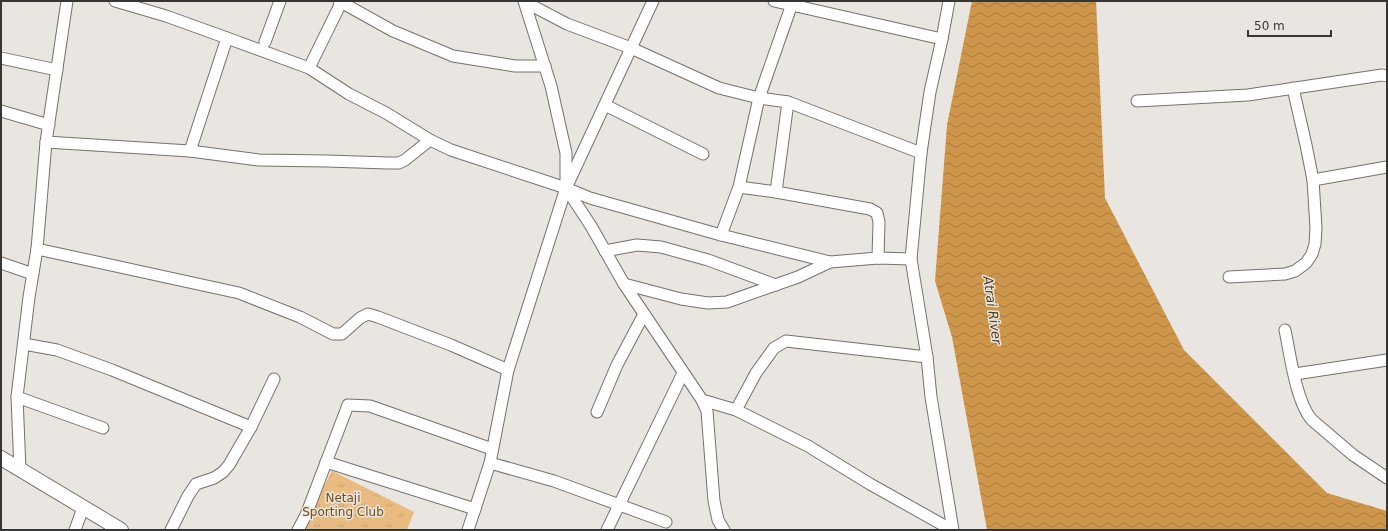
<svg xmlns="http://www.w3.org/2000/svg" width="1388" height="531" font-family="'DejaVu Sans',sans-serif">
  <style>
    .park { fill: url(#park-tufts) }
    .water { fill: url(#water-waves) }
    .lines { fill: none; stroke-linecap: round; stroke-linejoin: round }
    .minor-casing { stroke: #75726d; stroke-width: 13 }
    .tertiary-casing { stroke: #75726d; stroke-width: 16 }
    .minor { stroke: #fff; stroke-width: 11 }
    .tertiary { stroke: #fff; stroke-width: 14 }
    .labels { text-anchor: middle; stroke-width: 3; stroke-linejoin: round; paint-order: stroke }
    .park-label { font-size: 12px; fill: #734d13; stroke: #e9e5e0 }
    .water-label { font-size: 13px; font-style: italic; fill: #533b1a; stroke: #e9e5e0 }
  </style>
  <defs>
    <pattern id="park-tufts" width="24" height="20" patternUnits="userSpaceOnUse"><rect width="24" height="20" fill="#e9bb80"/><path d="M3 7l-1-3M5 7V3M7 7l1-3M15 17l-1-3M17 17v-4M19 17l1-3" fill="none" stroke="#c8a16f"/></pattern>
    <pattern id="water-waves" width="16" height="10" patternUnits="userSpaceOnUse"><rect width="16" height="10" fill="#ce964a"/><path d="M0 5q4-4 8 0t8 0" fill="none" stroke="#a87b3e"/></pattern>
  </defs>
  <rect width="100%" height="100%" fill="#e9e5e0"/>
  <path class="park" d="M332 471 414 512 407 530H301Z"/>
  <path class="water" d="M972 1H1096L1105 198 1184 350 1327 493 1387 511V530H987L952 337 935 281 947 125Z"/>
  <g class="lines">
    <g class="minor-casing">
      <g id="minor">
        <path d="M115 1 166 16 227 38 309 68 349 94 386 113 430 140 451 150 566 188 590 198 721 235 830 262"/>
        <path d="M339 1 393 31 453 56 515 66H545"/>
        <path d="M524 1 551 86 566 153V188L591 226 624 284 702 400 707 411 714 501 718 520 724 530"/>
        <path d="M774 1 942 39"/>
        <path d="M949 1 942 39 930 92 921 153 911 259 927 357 931 397 953 530"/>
        <path d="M525 2 567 24 631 48 719 88 759 98 788 102 921 153"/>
        <path d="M265 42 280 1"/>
        <path d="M1 58 57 70"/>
        <path d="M309 68 342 1"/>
        <path d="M1137 101 1248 95 1382 75 1387 76"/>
        <path d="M605 105 703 154"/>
        <path d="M1 111 49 125"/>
        <path d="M46 142 190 151 259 160 327 161 388 163H399L405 160 430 140"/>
        <path d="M190 151 227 38"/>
        <path d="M1313 180 1387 167"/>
        <path d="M739 187 776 192 870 209 877 213 879 222 878 258"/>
        <path d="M776 192 788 102"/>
        <path d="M721 235 739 187 759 98 793 1"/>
        <path d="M37 249 239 293 300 317 333 334H342L360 318 368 314 378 317 451 345 508 370"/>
        <path d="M605 251 637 245 661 247 708 260 776 285"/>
        <path d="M1 263 33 274"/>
        <path d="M1229 277 1285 274 1295 271 1306 263 1312 254 1315 244 1316 228 1313 180 1306 145 1293 88"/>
        <path d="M624 284 681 299 708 303 727 302 798 277 830 262 878 258 911 259"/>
        <path d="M1285 330C1290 354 1296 402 1312 420L1353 455 1387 478"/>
        <path d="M24 344 57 350 112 370 251 427"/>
        <path d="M1295 374 1387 360"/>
        <path d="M17 397 103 428"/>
        <path d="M702 400 736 410 808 446 870 484 952 530"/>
        <path d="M736 410 756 373 774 348 786 341 927 357"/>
        <path d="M597 412 617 365 644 314"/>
        <path d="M326 462 475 509"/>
        <path d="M490 463 554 481 666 522"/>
        <path d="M20 470 17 397 29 297 37 249 46 142 67 1"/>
        <path d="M75 530 83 508"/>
        <path d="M171 530 188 496 196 484 214 478 223 472 229 465 251 427 274 379"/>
        <path d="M298 530 306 515 348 405 370 406 492 449"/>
        <path d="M468 530 490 463 508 370 566 188 653 1"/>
        <path d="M607 530 683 373"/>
      </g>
    </g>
    <g class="tertiary-casing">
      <path id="tertiary" d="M1 458 121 530"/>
    </g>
    <use href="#minor" class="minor"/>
    <use href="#tertiary" class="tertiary"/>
  </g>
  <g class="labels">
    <g class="park-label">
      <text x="343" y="502">Netaji<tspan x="343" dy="14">Sporting Club</tspan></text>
    </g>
    <g class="water-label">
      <text transform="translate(993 310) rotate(82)" y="5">Atrai River</text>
    </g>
  </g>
  <rect width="1388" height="531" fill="none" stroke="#373634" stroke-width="4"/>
  <path d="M1248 30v6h83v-6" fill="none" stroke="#373634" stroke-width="2"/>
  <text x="1254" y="30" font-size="12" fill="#373634" stroke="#e9e5e0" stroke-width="3" paint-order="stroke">50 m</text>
</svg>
